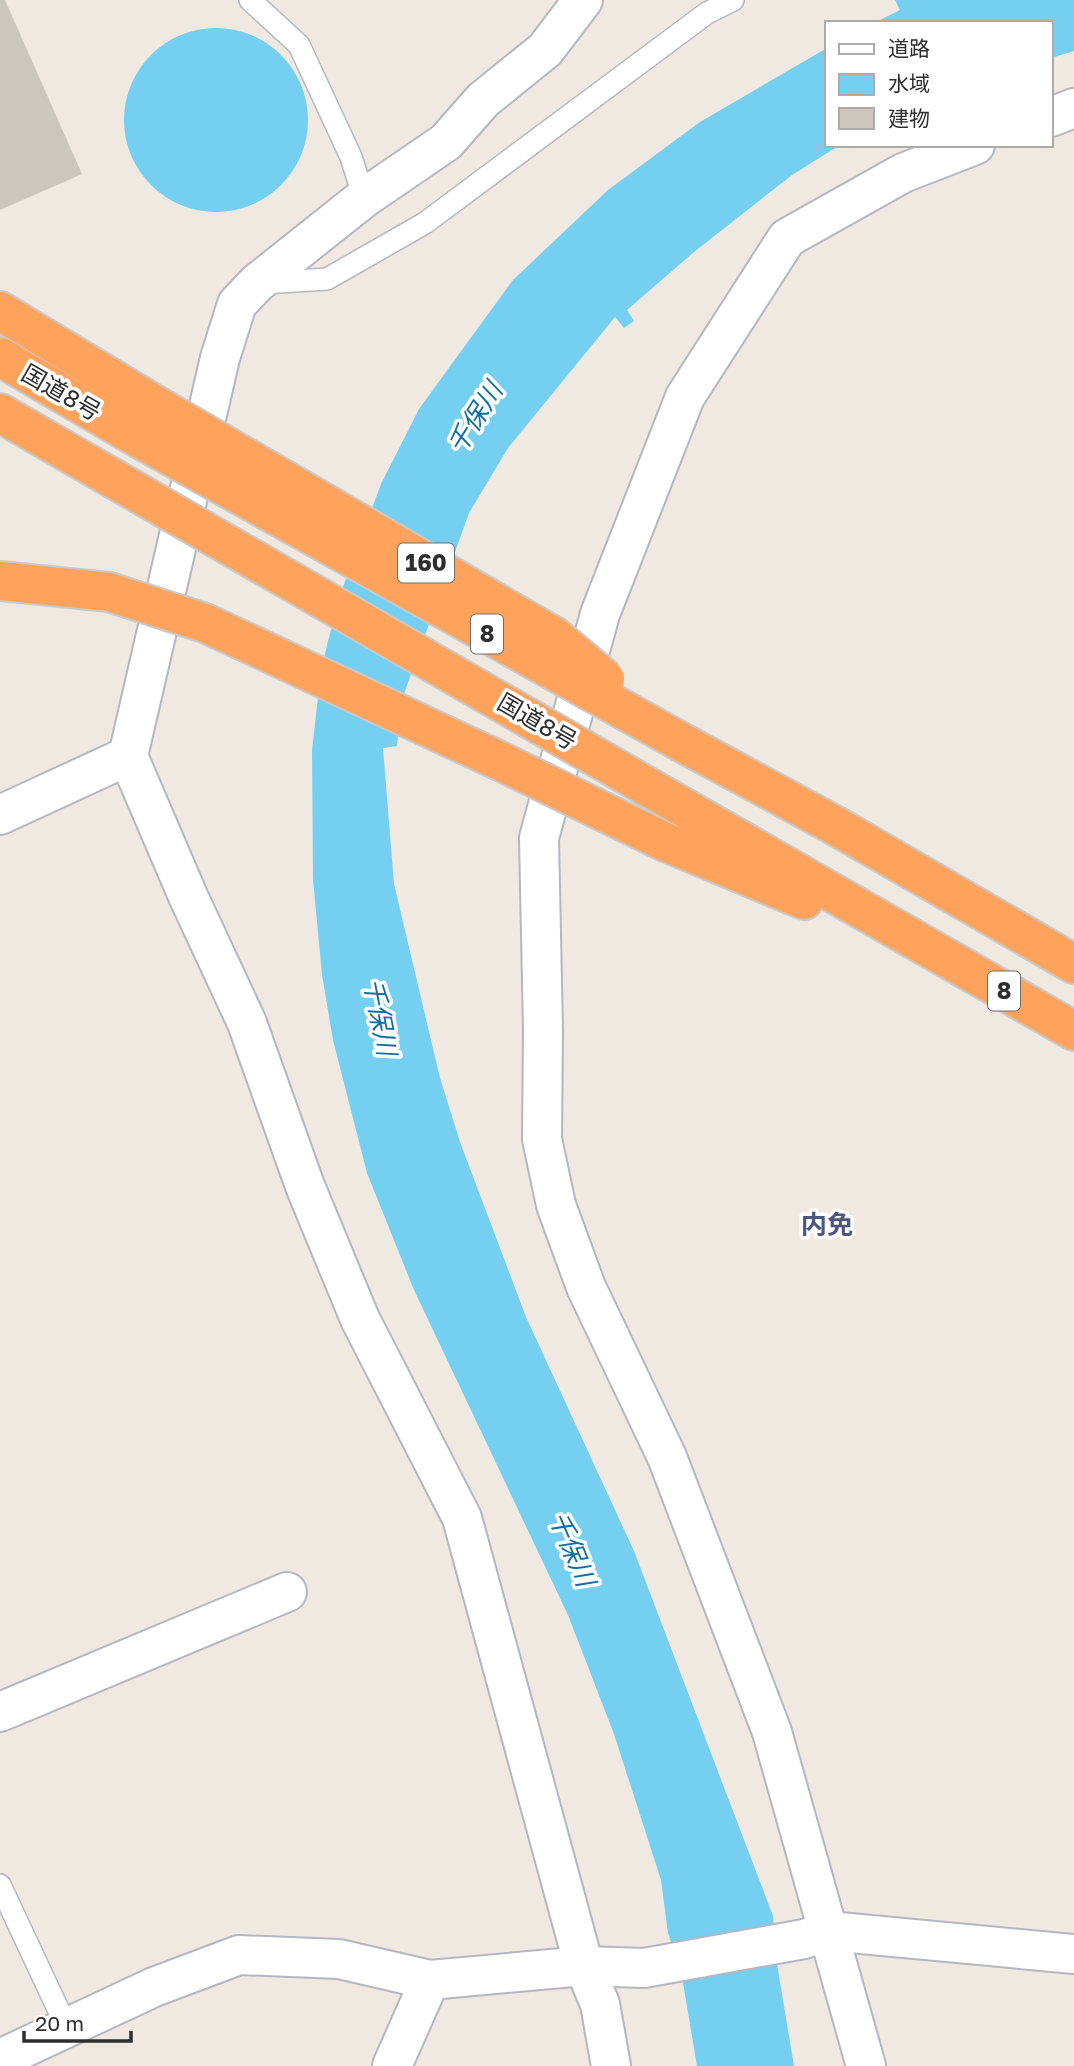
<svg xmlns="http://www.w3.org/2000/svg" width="1074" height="2066" font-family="'Golos Text','Noto Sans JP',sans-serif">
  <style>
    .water { fill: #75cff0 }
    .building { fill: #cbc7bf }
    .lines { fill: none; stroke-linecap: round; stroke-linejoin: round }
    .lane-casing { stroke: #b4b7c1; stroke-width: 24 }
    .street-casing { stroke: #b4b7c1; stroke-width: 42 }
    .highway-casing { stroke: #c9c9c9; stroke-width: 42 }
    .lane { stroke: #fff; stroke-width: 21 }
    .street { stroke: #fff; stroke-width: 38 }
    .highway { stroke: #ffa35c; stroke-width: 38 }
    .highway-bridge-casing { stroke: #c9c9c9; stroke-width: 42; stroke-linecap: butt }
    .highway-bridge { stroke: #ffa35c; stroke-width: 38 }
    .labels { text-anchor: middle; stroke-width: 7; stroke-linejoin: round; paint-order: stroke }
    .shield { fill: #fff; stroke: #6d6d6d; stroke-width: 2 }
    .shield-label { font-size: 23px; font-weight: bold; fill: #2e2e2e }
    .street-label { font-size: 24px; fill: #2e2e2e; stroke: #fff }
    .water-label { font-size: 26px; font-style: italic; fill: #0d6fa3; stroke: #fff }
    .neighbourhood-label { font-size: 26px; font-weight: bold; fill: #4d5680; stroke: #fff }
  </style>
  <rect width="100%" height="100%" fill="#efe9e1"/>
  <g class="water">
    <path d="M895 0H1074V51L1051 58V23H874L900 10Z"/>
    <circle cx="216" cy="120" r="92"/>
    <path d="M827 48V145H840L792 175 694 252 627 310 634 321 624 328 615 317 508 448 469 513 401 702 397 746 383 748 394 884 440 1078 460 1142 526 1317 634 1551 773 1916 775 1952 794 2066H697L681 1971 668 1933 661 1880 614 1734 568 1615 414 1290 367 1173 333 1040 322 975 313 879 312 750 321 671 328 641 343 587 381 484 419 409 513 280 608 190 700 122Z"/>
  </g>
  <path class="building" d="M0 0H5L82 174 0 210Z"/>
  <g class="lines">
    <g class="lane-casing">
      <g id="lane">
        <path d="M250 0 299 45 351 157 364 198"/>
        <path d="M263 283 327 279 425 223 707 13 733 0"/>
        <path d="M0 1885 67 2028"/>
      </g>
    </g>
    <g class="street-casing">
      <g id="street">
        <path d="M583 0 545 50 483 100 446 142 364 198 257 283 237 304 220 358 128 756 188 896 247 1023 305 1186 360 1319 462 1518 584 1966 600 2004 611 2066"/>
        <path d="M1051 117 1074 108"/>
        <path d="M0 815 128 756"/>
        <path d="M0 1712 287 1592"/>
        <path d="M0 2059 154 1987 239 1955 339 1959 430 1980 584 1966 644 1968 804 1939 829 1931 1074 1954"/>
        <path d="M392 2066 430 1980"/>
        <path d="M866 2066 772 1732 667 1457 586 1287 556 1205 542 1139 543 1030 539 838 600 614 685 397 787 238 903 173 975 145"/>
      </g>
    </g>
    <g class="highway-casing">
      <g id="highway">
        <path d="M0 311 157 406"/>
        <path d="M0 357 140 439"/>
        <path d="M0 413 114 479"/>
        <path d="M0 581 109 592"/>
        <path d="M681 806 1074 1031"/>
        <path d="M836 826 1074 964"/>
        <path d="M663 841 804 900"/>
      </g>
    </g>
    <use href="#lane" class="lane"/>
    <use href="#street" class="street"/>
    <use href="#highway" class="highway"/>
    <g class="highway-bridge-casing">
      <g id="highway-bridge">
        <path d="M157 406 555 637 605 679"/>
        <path d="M140 439 681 742 836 826"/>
        <path d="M114 479 681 806"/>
        <path d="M109 592 205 623 502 762 663 841"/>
      </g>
    </g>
    <use href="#highway-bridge" class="highway-bridge"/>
  </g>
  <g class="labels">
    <g class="shield">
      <rect x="398" y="543.5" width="56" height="39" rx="5"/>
      <rect x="471" y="614.5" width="32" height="39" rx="5"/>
      <rect x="988" y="971.5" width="32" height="39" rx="5"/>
    </g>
    <g class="shield-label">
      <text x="426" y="571">160</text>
      <text x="487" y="642">8</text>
      <text x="1004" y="999">8</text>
    </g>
    <g class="street-label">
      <text transform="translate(61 393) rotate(30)" y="8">国道8号</text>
      <text transform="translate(537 722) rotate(30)" y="8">国道8号</text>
    </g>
    <g class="water-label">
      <text transform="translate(475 418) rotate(-58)" y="9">千保川</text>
      <text transform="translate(380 1017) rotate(79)" y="9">千保川</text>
      <text transform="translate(572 1549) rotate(67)" y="9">千保川</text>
    </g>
    <g class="neighbourhood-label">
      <text x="827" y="1234">内免</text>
    </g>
  </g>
  <rect x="825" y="21" width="228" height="126" fill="#ffffff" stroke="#ababab" stroke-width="2"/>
  <rect x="839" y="44" width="35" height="10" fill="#ffffff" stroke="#ababab" stroke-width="2"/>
  <text x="888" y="56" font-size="21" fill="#2e2e2e">道路</text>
  <rect x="839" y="74" width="35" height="21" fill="#75cff0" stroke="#ababab" stroke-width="2"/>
  <text x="888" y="91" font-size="21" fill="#2e2e2e">水域</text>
  <rect x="839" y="108" width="35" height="21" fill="#cbc7bf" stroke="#ababab" stroke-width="2"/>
  <text x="888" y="126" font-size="21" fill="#2e2e2e">建物</text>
  <path d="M24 2031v10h107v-10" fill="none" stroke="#2e2e2e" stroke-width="3.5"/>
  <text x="35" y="2031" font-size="21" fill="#2e2e2e" stroke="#ffffff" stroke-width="5" paint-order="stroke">20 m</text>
</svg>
